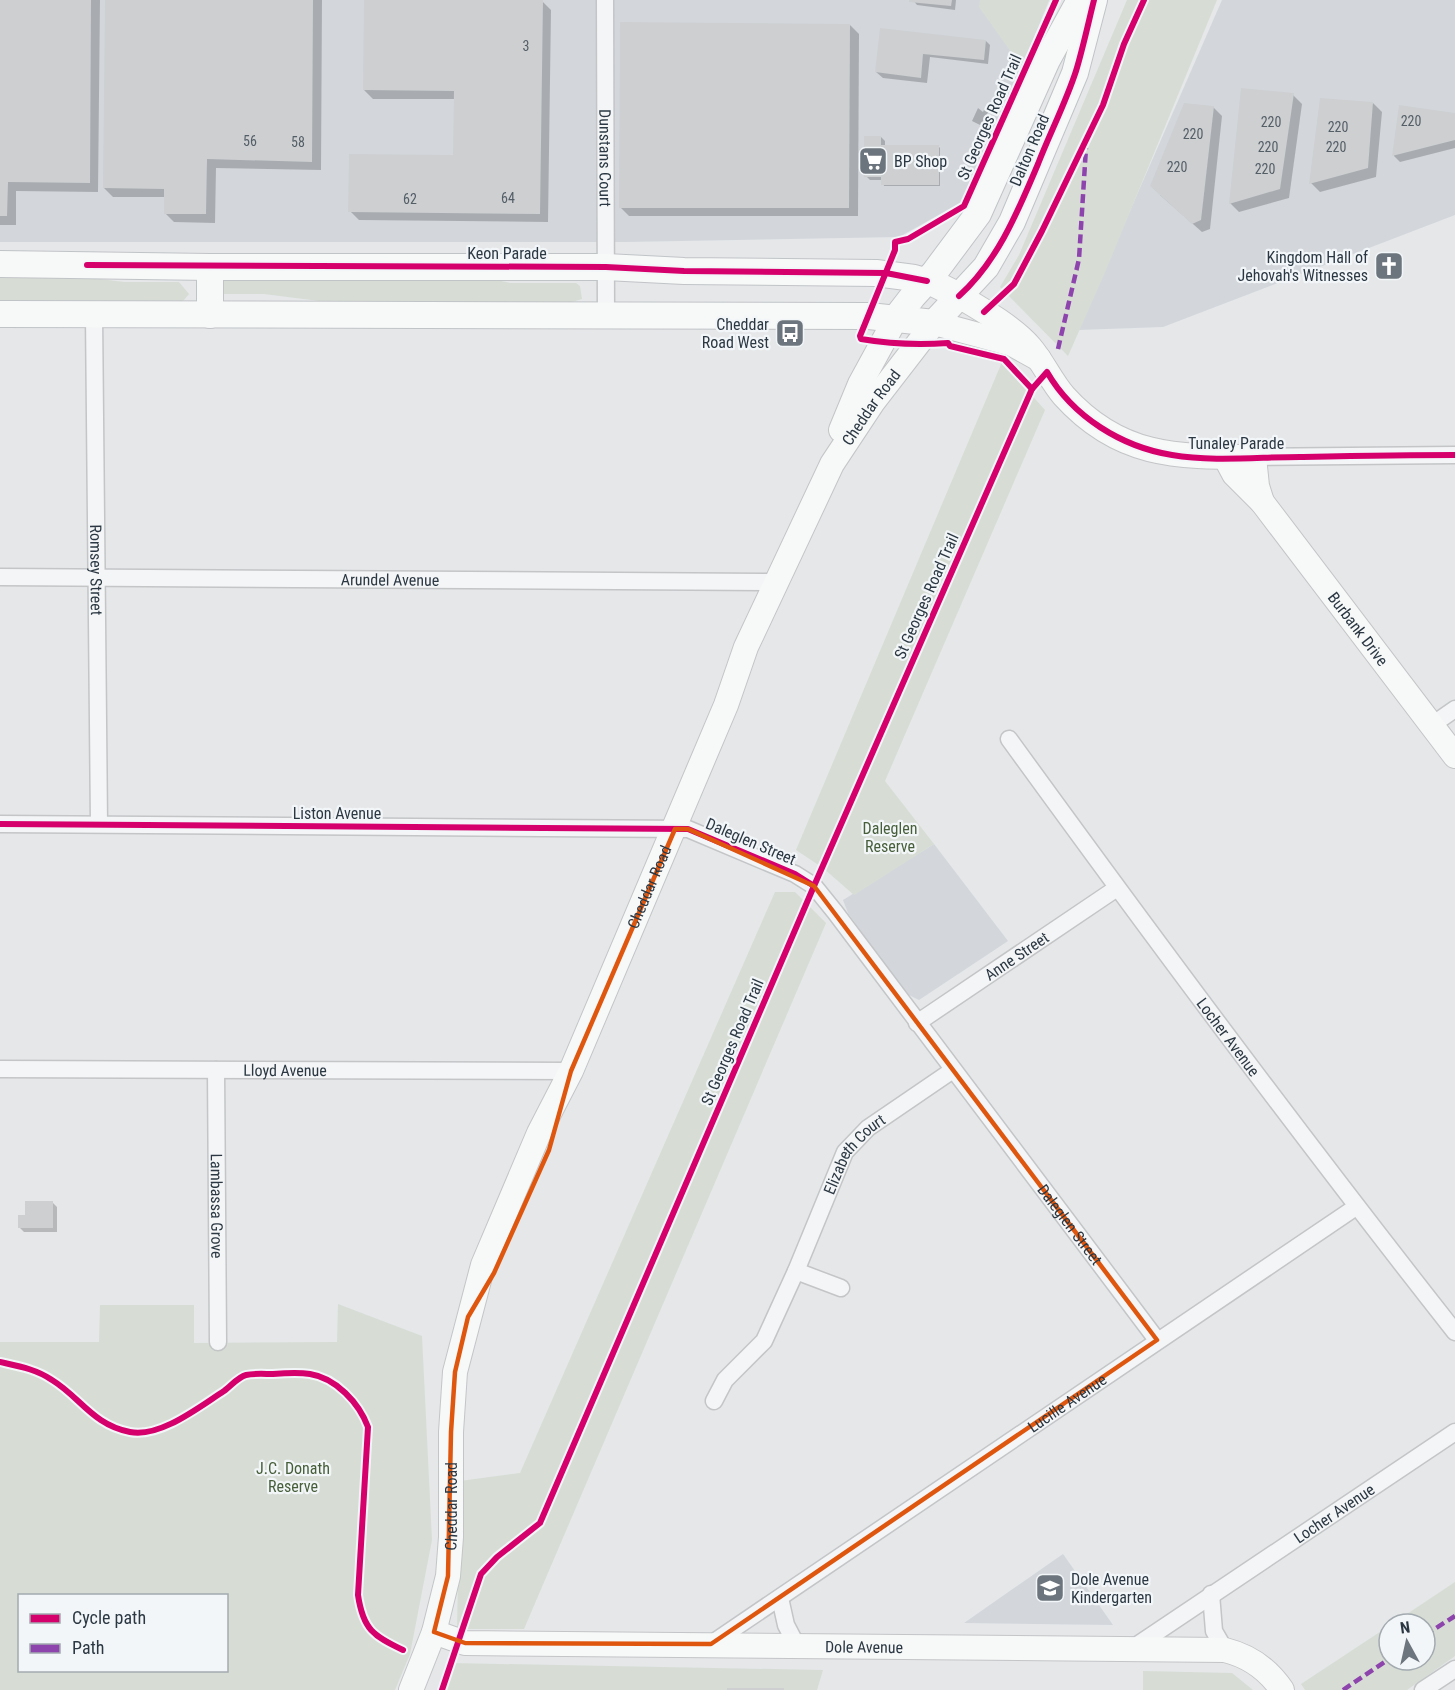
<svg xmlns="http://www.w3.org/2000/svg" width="1455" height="1690" font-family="'Roboto Condensed',sans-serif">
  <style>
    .built { fill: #d3d7dc }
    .green { fill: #d7ddd5; fill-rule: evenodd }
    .shadow { fill: #0003 }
    .building { fill: #cdcfd1 }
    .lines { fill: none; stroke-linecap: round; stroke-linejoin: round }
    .street-casing { stroke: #c3c5c7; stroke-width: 19 }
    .secondary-casing { stroke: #c3c5c7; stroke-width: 26 }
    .primary-casing { stroke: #c1c4c7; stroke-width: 28 }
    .street { stroke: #f4f5f6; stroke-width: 16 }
    .secondary { stroke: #f7f8f8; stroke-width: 24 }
    .primary { stroke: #f7f8f8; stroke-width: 26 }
    .quiet { stroke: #8e44ad; stroke-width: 4.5; stroke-dasharray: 9 4.5; stroke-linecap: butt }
    .cycleway-casing { stroke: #f3f6f8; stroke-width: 10 }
    .cycleway { stroke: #d6006c; stroke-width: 6 }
    .marked { fill: none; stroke: #df570f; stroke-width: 4.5; stroke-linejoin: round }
    .labels { text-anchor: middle; stroke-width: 4.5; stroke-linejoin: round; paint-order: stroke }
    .number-label { font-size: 14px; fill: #545e67 }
    .street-label { font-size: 16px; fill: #2b3843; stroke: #f3f6f8 }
    .poi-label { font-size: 16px; fill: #2b3843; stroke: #f3f6f8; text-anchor: start }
    .park-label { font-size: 16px; fill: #465e39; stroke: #f3f6f8 }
  </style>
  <rect width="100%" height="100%" fill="#e5e7e9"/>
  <g class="built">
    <path d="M0 0H1049L1016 81 962 202 899 237 625 242H0Z"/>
    <path d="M1222 0H1455V215L1163 327 1078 330Z"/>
    <path d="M934 844 1008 941 919 1000 905 993 848 913 843 900Z"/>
    <path d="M1063 1554 1113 1625 964 1623Z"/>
  </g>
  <g class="green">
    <path d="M980 0H1049L1021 66 979 7Z"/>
    <path d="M1127 0H1217L1106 270 1068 356 1000 287 1019 255Z"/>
    <path d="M475 275 510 283H576L580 286 582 299 572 302H327L264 294H224L220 279Z"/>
    <path d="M0 276 84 277 124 282H179L189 294 183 301 0 300Z"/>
    <path d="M1002 362 1045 410 885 781 934 844 854 895 823 868 796 850Z"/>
    <path d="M775 892H795L826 923 524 1629H457L460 1481 520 1473Z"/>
    <path d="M338 1304 422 1336 432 1540 410 1654 395 1690H0V1342H99L100 1305H194V1343L337 1342ZM20 1596H226V1670H20Z"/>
    <path d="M1455 1582V1656L1407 1690H1305L1301 1684 1389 1626V1660H1425V1624H1392Z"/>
    <path d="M450 1663 823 1670 817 1690H438Z"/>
    <path d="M1143 1671 1232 1673 1253 1690H1143Z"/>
  </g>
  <g class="shadow">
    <path d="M0 0H100L98 192 16 191V225H0Z"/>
    <path d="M107 0H322L321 170 216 168 215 223 174 222 165 213V197H113L104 188Z"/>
    <path d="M365 0 542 1 551 10 548 222 359 220 350 211 454 156 455 99H373L364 90Z"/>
    <path d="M913 0H956L955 10 917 5Z"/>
    <path d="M850 25 859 34 858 216H629L620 207Z"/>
    <path d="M881 29 986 41 990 45 988 64 930 57 927 83 883 78 876 72Z"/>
    <path d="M1293 95 1302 104 1289 198 1239 212 1230 203Z"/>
    <path d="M1373 103 1382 112 1376 177 1320 192 1311 183Z"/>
    <path d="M1213 107 1222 116 1210 229 1202 232 1160 195Z"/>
    <path d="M1400 107 1455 114V148L1400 162 1394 156Z"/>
    <path d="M978 108 983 112 984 110 988 112 982 126 972 121Z"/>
    <path d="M881 137 885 141V146L939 147 940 148V186H884L883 180H870L866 176Z"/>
    <path d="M53 1203 57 1207V1232H24L20 1228 26 1216Z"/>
  </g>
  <g class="building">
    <path d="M0 0H91L90 183 8 182 7 216H0Z"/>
    <path d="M105 0H313L312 162 207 159 206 214H164V189L103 188Z"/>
    <path d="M364 0H543L540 214 348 212 349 154 453 155 454 91 363 90Z"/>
    <path d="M909 0H952L951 6 909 2Z"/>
    <path d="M620 22 850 24 849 208H619Z"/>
    <path d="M880 28 986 40 984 60 923 54 921 78 875 72Z"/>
    <path d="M1241 88 1294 93 1280 189 1229 204Z"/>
    <path d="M1320 98 1373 102 1368 168 1309 184Z"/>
    <path d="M1184 103 1214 106 1201 220 1192 224 1150 186Z"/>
    <path d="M1399 105 1455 113V140L1392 156Z"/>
    <path d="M864 136H881V145H939V185H881V177H864Z"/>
    <path d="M25 1201H53V1228H18V1215H25Z"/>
    <rect x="727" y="1688" width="57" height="2"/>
  </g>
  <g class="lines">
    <g class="street-casing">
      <g id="street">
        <path id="s1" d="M605 0 606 316"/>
        <path id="s2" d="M94 315 99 824"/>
        <path d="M1254 457 1455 455"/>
        <path id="s3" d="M0 577 779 582"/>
        <path d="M1432 725 1455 709"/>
        <path id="s4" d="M1009 739C1154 939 1302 1138 1455 1332"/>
        <path id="s5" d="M0 824 688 829 795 874 814 886 835 912 1157 1340"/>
        <path id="s6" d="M917 1023 1117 888"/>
        <path id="s7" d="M0 1069 571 1071"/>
        <path id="s8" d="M216 1070 218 1342"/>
        <path d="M796 1271 841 1288"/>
        <path id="s9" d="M714 1401 725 1380 764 1341 796 1271 845 1152 868 1128 953 1070"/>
        <path d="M1211 1594 1214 1631 1225 1650"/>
        <path d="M780 1598 786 1625 797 1646"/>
        <path id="s10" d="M711 1644 1356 1207"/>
        <path id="s11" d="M1133 1648 1455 1432"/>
        <path d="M1423 1690 1455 1669"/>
      </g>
    </g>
    <g class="secondary-casing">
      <g id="secondary">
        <path d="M959 296C981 309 1014 328 1030 347 1043 362 1051 381 1064 396 1120 458 1178 457 1254 457L1257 486 1262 502"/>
        <path d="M841 430 860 384 896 318"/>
        <path id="s12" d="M1225 457 1234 474 1262 502 1455 756"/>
        <path id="s13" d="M434 1632 465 1643 1225 1650C1249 1656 1268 1669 1282 1690"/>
        <path id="s14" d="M411 1690 434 1632 448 1576 451 1537V1432L455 1372 483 1265 539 1133 571 1071 726 705 746 647 832 464 873 402 934 323 1012 344 1039 359"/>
      </g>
    </g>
    <g class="primary-casing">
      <g id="primary">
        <path d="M0 264 210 267H606L684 271 876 273 914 278 935 284 959 296"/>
        <path d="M210 267V315"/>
        <path d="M0 314 869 316 934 323 986 267 1012 222 1075 73 1094 0"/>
        <path d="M896 318 913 296 934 273 978 214 1047 60 1080 0"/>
      </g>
    </g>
    <use href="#street" class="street"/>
    <use href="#secondary" class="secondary"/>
    <use href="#primary" class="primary"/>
    <g class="quiet">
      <path d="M1058 349 1079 259 1086 148"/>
      <path d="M1425 1635 1455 1616"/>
      <path d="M1343 1690 1389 1659"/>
    </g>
    <g class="cycleway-casing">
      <g id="cycleway">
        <path d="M87 265 606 267 684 271 886 273 927 281"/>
        <path d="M959 296C998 261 1018 211 1038 164 1050 133 1066 102 1076 71 1083 48 1088 24 1094 0"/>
        <path d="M984 312 1014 284 1042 231 1103 105 1124 44 1144 0"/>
        <path d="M1032 389 1004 359 950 346 948 343C919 345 890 344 861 339L860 336 895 250V242L908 239 964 206 1056 0"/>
        <path d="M0 824 688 829 795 874 814 886"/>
        <path d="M0 1362C18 1366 36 1369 52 1380 80 1397 93 1425 130 1432 160 1438 199 1407 224 1391 231 1386 238 1377 246 1375 254 1373 265 1374 273 1374 285 1373 298 1372 310 1374 336 1378 359 1403 368 1427L358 1595C363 1629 373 1636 403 1650"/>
        <path d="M442 1690 481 1574 497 1557 540 1523 814 886 1032 389 1047 372C1073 417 1122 447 1172 455 1212 462 1259 457 1300 457 1352 456 1403 455 1455 455"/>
      </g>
    </g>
    <use href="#cycleway" class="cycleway"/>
  </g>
  <path class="marked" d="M675 829H688L814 886 1157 1340 711 1644 465 1643 434 1632 448 1576 451 1432 455 1372 468 1317 494 1273 549 1150 571 1071Z"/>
  <defs>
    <g id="supermarket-square" transform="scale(1.5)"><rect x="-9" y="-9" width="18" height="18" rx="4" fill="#6c757d" stroke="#f3f6f8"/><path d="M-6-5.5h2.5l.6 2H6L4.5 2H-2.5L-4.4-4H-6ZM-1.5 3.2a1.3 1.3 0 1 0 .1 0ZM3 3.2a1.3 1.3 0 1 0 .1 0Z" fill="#fff"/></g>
    <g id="church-square" transform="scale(1.5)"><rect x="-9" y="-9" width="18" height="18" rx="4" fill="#6c757d" stroke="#f3f6f8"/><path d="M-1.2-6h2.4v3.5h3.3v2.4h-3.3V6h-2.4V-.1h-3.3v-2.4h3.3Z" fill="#fff"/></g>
    <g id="bus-square" transform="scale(1.5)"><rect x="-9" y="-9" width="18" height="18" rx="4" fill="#6c757d" stroke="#f3f6f8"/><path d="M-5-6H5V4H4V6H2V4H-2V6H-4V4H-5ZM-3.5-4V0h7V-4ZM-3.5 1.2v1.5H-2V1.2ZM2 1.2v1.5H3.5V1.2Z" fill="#fff"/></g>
    <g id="school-square" transform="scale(1.5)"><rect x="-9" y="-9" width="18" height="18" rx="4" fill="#6c757d" stroke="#f3f6f8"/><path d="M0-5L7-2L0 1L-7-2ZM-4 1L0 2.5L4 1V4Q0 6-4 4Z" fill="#fff"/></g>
  </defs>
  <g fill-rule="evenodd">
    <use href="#supermarket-square" x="873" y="161"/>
    <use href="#church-square" x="1389" y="266"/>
    <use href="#bus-square" x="790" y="333"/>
    <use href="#school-square" x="1050" y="1588"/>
  </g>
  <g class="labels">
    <g class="number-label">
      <text x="526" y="51">3</text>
      <text x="1411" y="126">220</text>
      <text x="1271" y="127">220</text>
      <text x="1338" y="132">220</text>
      <text x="1193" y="139">220</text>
      <text x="250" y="146">56</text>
      <text x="298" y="147">58</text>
      <text x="1268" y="152">220</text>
      <text x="1336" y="152">220</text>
      <text x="1177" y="172">220</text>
      <text x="1265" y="174">220</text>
      <text x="508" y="203">64</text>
      <text x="410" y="204">62</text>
    </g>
    <g class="street-label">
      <text transform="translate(989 117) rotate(-66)" y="6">St Georges Road Trail</text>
      <text transform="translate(1029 150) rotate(-67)" y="6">Dalton Road</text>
      <text dy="6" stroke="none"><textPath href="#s1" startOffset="158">Dunstans Court</textPath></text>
      <text x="507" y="259">Keon Parade</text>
      <text dy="6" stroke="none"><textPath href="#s14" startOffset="1378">Cheddar Road</textPath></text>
      <text x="1236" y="449">Tunaley Parade</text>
      <text dy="6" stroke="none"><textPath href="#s2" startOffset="255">Romsey Street</textPath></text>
      <text dy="6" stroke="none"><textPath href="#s3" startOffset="390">Arundel Avenue</textPath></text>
      <text transform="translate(926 596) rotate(-66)" y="6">St Georges Road Trail</text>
      <text dy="6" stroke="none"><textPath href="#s12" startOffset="218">Burbank Drive</textPath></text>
      <text x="337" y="819">Liston Avenue</text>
      <text transform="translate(751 841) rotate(23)" y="6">Daleglen Street</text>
      <text dy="6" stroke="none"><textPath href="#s14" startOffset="848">Cheddar Road</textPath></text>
      <text dy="6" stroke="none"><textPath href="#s6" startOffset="120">Anne Street</textPath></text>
      <text dy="6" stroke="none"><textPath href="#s4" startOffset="370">Locher Avenue</textPath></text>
      <text transform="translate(732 1042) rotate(-67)" y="6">St Georges Road Trail</text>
      <text dy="6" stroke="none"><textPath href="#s7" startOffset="285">Lloyd Avenue</textPath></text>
      <text dy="6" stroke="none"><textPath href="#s9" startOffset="288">Elizabeth Court</textPath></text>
      <text dy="6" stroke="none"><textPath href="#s8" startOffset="136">Lambassa Grove</textPath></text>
      <text dy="6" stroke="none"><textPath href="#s5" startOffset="1251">Daleglen Street</textPath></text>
      <text dy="6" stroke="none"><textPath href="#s10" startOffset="430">Lucille Avenue</textPath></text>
      <text dy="6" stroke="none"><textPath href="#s14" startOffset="190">Cheddar Road</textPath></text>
      <text dy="6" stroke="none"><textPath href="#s11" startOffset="242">Locher Avenue</textPath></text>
      <text dy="6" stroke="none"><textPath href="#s13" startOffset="432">Dole Avenue</textPath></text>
    </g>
    <g class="poi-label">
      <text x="894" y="167">BP Shop</text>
      <text x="1368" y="263" text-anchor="end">Kingdom Hall of<tspan x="1368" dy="18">Jehovah's Witnesses</tspan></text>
      <text x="769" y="330" text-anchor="end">Cheddar<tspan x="769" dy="18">Road West</tspan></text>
      <text x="1071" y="1585">Dole Avenue<tspan x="1071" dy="18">Kindergarten</tspan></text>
    </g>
    <g class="park-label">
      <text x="890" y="834">Daleglen<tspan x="890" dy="18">Reserve</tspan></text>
      <text x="293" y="1474">J.C. Donath<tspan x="293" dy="18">Reserve</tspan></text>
    </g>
  </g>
  <rect x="18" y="1594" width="210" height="78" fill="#f3f6f8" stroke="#a3aab0" stroke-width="1.5"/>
  <rect x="30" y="1614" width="30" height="9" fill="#d6006c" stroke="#a3aab0" stroke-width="1.5"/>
  <text x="72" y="1624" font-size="18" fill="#2b3843">Cycle path</text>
  <rect x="30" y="1644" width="30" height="9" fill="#8e44ad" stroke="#a3aab0" stroke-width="1.5"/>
  <text x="72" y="1654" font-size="18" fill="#2b3843">Path</text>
  <g transform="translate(1407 1642) rotate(352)"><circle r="28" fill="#f3f6f8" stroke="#a3aab0" stroke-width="1.5"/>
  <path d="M0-4.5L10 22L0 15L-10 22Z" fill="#6c757d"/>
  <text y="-9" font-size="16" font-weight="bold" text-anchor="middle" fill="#2b3843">N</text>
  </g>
</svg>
